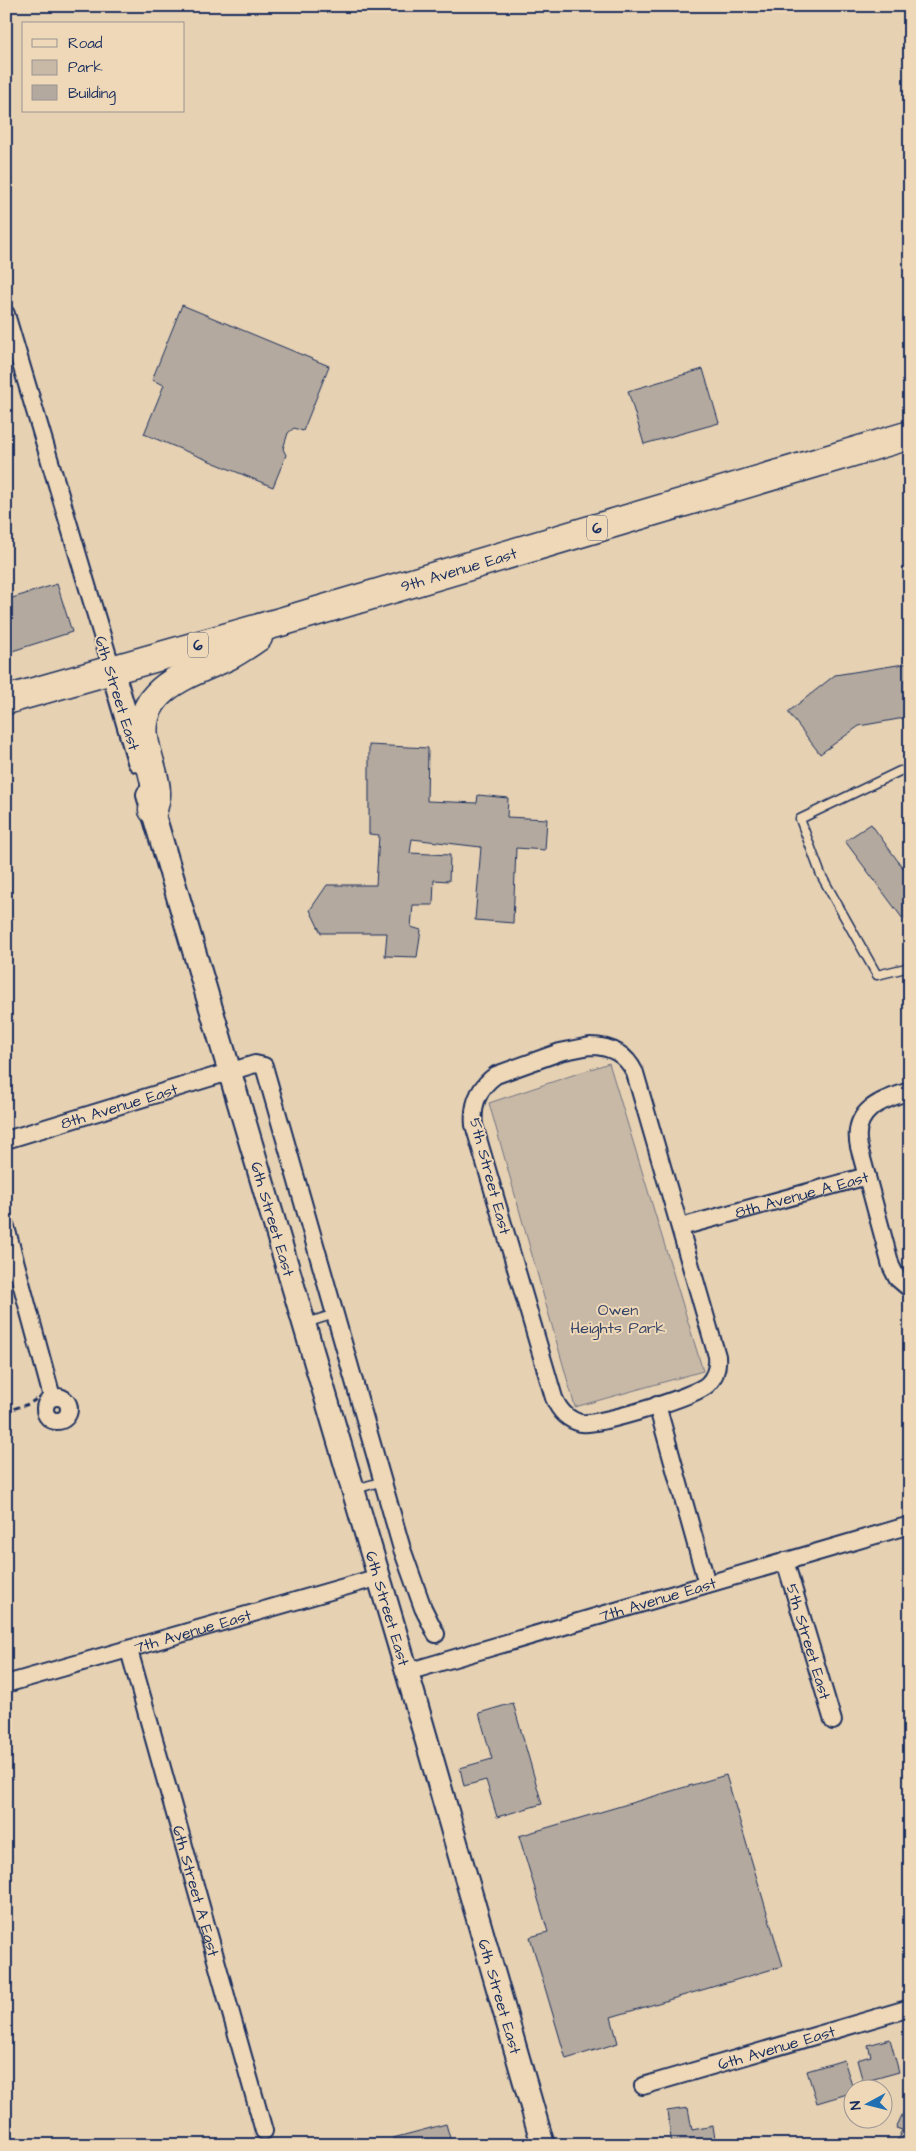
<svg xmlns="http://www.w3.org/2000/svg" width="916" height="2151" font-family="'Architects Daughter',sans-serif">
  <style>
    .green { fill: #c8b9a7; stroke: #727482 }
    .building { fill: #b3a99e; stroke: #1b2f5e }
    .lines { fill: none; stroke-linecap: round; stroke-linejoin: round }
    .service-casing { stroke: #1b2f5e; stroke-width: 11 }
    .minor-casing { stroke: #1b2f5e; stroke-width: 20 }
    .secondary-casing { stroke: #1b2f5e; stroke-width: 26 }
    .trunk-casing { stroke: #1b2f5e; stroke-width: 31 }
    .path { stroke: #1b2f5e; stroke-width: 3; stroke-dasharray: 5 4; stroke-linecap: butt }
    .service { stroke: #eed8b7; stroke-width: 8 }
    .minor { stroke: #eed8b7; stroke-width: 16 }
    .secondary { stroke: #eed8b7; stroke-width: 22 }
    .trunk { stroke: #eed8b7; stroke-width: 28 }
    .labels { text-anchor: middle; stroke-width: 4; stroke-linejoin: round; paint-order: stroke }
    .shield { fill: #eed8b7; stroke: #5a6279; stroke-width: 1 }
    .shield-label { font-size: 15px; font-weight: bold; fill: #1b2f5e }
    .street-label { font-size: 16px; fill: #1b2f5e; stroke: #eed8b7 }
    .park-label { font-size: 16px; fill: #354469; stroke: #eed8b7 }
  </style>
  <rect width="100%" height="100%" fill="#e6d1b3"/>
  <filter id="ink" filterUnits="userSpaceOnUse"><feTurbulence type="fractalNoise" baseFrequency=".02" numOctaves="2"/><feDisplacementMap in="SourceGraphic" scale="10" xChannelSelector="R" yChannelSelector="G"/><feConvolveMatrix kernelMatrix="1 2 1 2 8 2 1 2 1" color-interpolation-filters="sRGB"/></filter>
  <g filter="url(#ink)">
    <path class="green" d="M609 1063 703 1371 575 1407 489 1103Z"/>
    <g class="building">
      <path d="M182 305 329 366 303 431 294 428 288 433 283 449 286 455 273 487 144 434 164 385 152 380Z"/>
      <path d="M703 369 719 423 644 444 628 391Z"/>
      <path d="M57 584 72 632 6 653V600Z"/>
      <path d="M910 663V717L859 726 820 754 788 712 835 675Z"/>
      <path d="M369 745 428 748 427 801 477 803 478 795 508 798 507 817 547 819 545 850 516 848 513 923 475 920 481 847 412 839 410 853 450 855 449 881 434 880 433 905H413L411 927 421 930 417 957 385 956 387 933H321L310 910 327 885H376L379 835 369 834Z"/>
      <path d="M871 824 903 868 910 863V914L903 919 845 841Z"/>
      <path d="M513 1703 542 1804 497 1817 486 1780 464 1786 460 1768 492 1759 479 1713Z"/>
      <path d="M726 1775 783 1966 611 2017 618 2043 566 2059 530 1937 548 1932 519 1836Z"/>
      <path d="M890 2039 899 2072 863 2082 857 2060 871 2056 868 2045Z"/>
      <path d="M844 2060 854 2092 817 2103 807 2071Z"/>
      <path d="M688 2108 692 2130 713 2126 716 2145H672L667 2111Z"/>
      <path d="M904 2111 910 2113V2145L896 2143 902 2130 896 2128Z"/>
      <path d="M446 2124 452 2145H395L393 2138Z"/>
    </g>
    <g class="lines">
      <g class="service-casing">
        <g id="service">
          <path d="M900 771 800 819 821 875 877 975 910 967"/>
          <path d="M306 1323 335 1314"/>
          <path d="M356 1489 383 1481"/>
        </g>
      </g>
      <g class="minor-casing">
        <g id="minor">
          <path d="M6 314 112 669"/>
          <path d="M590 1046C611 1046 626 1054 635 1073L717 1356C718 1367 716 1376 708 1384 697 1396 597 1426 581 1423 568 1420 559 1410 554 1398L474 1125C472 1104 478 1088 496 1075L560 1052Z"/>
          <path d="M910 1091C881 1100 851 1110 859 1147L891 1266 897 1278 910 1289"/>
          <path id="s1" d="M6 1140 255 1064 264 1066 402 1549 423 1608 436 1634"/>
          <path d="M6 1227 52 1397"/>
          <path id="s2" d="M681 1227 867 1176"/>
          <circle cx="57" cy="1409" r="12"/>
          <path d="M657 1405 707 1584"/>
          <path id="s3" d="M785 1561 833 1721"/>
          <path id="s4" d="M129 1650 264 2131"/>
          <path id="s5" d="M407 1672 910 1525"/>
          <path id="s6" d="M6 1684 379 1577"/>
          <path id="s7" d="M643 2086 910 2008"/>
        </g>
      </g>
      <g class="secondary-casing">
        <g id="secondary">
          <path d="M112 669 139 761"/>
          <path id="s8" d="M148 795 407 1672 543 2145"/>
        </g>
      </g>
      <g class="trunk-casing">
        <g id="trunk">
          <path id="s9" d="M6 700 284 621 910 435"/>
          <path d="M153 810C154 805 156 799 156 795 157 779 146 755 144 738 137 687 193 673 228 656 238 651 248 644 258 637"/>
        </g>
      </g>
      <path class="path" d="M6 1411 29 1404 38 1398"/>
      <use href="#service" class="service"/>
      <use href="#minor" class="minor"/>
      <use href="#secondary" class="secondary"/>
      <use href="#trunk" class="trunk"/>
    </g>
  </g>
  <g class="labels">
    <g class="shield">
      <rect x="587" y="515.5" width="20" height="25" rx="4"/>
      <rect x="188" y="632.5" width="20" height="25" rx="4"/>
    </g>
    <g class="shield-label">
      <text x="597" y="533">6</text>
      <text x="198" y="650">6</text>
    </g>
    <g class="street-label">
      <text dy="6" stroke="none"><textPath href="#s9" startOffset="471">9th Avenue East</textPath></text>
      <text transform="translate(118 693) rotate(73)" y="6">6th Street East</text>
      <text dy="6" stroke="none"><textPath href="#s1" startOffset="118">8th Avenue East</textPath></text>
      <text transform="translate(491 1176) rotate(75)" y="6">5th Street East</text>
      <text dy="6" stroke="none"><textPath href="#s2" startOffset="125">8th Avenue A East</textPath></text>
      <text dy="6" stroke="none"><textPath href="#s8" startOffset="442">6th Street East</textPath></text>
      <text dy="6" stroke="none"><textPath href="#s5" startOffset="261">7th Avenue East</textPath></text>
      <text dy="6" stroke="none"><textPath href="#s8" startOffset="848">6th Street East</textPath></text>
      <text dy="6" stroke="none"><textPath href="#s6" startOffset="194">7th Avenue East</textPath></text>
      <text dy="6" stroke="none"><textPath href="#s3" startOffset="84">5th Street East</textPath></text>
      <text dy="6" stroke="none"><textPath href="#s4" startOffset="250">6th Street A East</textPath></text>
      <text dy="6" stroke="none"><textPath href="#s8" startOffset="1252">6th Street East</textPath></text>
      <text dy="6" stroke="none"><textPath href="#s7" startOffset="139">6th Avenue East</textPath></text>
    </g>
    <g class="park-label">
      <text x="618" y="1315">Owen<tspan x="618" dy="18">Heights Park</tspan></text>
    </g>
  </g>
  <rect width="916" height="2151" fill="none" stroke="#eed8b7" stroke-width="25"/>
  <rect x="12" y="12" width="891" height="2126" fill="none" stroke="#1b2f5e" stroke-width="2" filter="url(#ink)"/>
  <rect x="22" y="22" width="162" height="90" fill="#eed8b7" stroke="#9a9493"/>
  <rect x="32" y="39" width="25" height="8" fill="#eed8b7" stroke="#9a9493"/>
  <text x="68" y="48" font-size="15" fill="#1b2f5e">Road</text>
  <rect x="32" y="60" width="25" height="15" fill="#c8b9a7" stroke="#9a9493"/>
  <text x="68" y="72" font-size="15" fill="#1b2f5e">Park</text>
  <rect x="32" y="85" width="25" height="15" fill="#b3a99e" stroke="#9a9493"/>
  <text x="68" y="98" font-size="15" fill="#1b2f5e">Building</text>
  <g transform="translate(868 2104) rotate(263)"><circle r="24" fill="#eed8b7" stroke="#9a9493"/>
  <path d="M0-4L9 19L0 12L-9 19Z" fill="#1f6fb2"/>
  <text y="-8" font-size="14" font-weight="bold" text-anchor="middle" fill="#1b2f5e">N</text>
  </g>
</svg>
